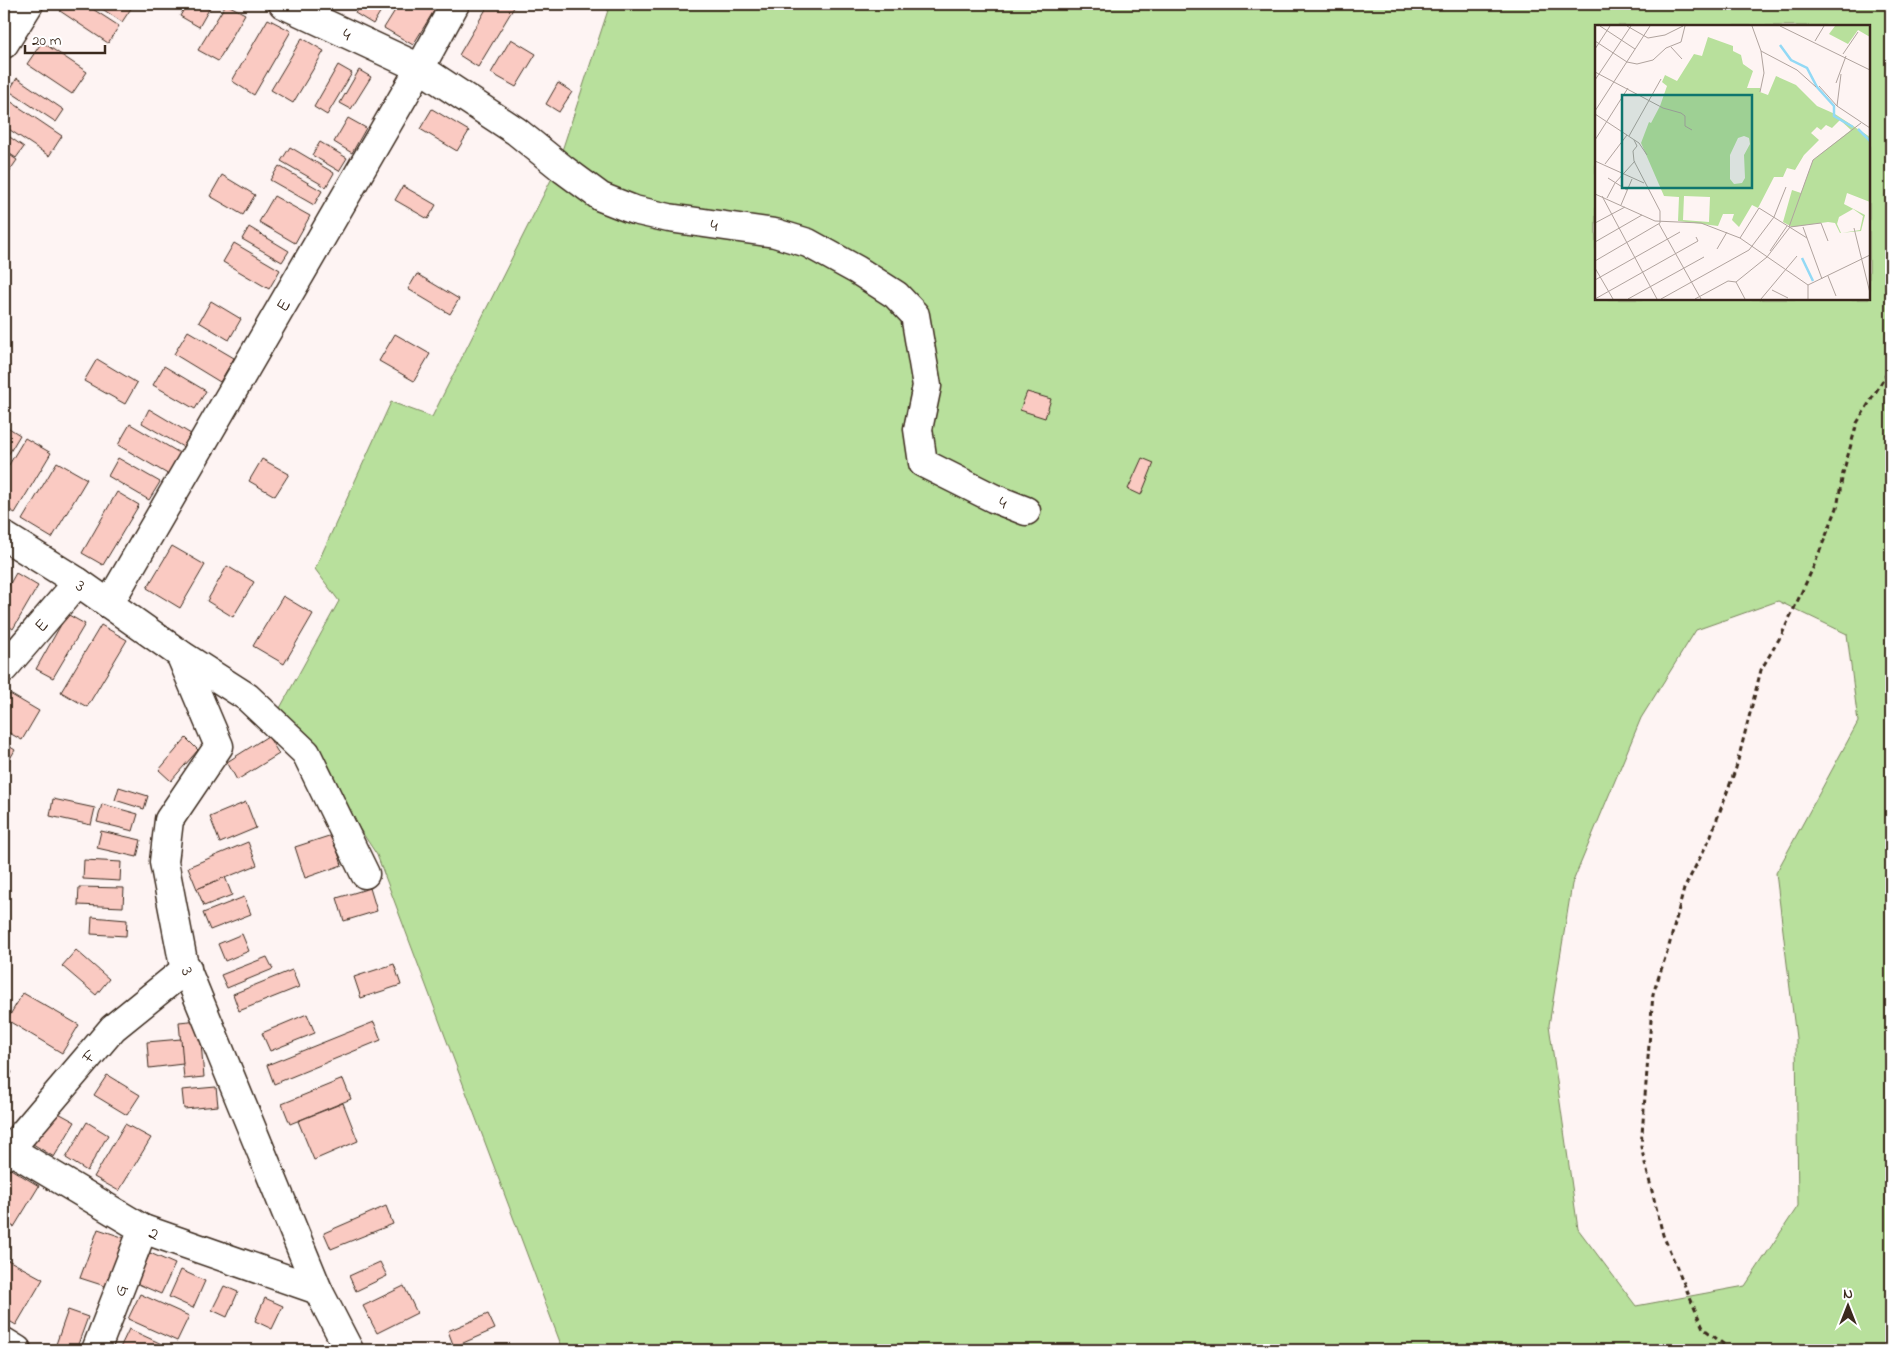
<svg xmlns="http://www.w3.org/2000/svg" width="1895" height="1354" font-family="'Indie Flower',sans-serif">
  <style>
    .green { fill: #b8e09c; stroke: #7a855d; fill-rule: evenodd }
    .building { fill: #facac2; stroke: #3b2a1e }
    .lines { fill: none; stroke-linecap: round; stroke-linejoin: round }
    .street-casing { stroke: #3b2a1e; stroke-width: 31 }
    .path { stroke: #3b2a1e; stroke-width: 3; stroke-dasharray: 5 4; stroke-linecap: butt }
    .street { stroke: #fff; stroke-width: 28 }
    .labels { text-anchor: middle; stroke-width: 4.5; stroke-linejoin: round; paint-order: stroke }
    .street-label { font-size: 18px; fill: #3b2a1e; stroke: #fff }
    .inset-river { fill: none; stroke: #93d9f5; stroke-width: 2.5 }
    .inset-road { fill: none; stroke: #b0a39e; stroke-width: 1 }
    .view { fill: #0f766e; fill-opacity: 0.15; stroke: #0f766e; stroke-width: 2.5 }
    .inset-edge { fill: none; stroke: #3b2a1e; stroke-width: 2.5 }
  </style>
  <rect width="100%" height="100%" fill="#fef4f3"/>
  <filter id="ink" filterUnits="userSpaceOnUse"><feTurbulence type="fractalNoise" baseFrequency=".02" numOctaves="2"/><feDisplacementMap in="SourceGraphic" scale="10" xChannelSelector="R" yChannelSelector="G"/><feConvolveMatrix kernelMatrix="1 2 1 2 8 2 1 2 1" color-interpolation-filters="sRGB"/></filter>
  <g filter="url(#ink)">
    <path class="green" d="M610 4H1891V1350H563L377 855 280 708 339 601 315 569 391 402 432 417 555 172ZM1596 26H1869V299H1596ZM1778 601 1847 634 1858 722 1776 873 1796 1038 1798 1206 1745 1286 1636 1306 1578 1229 1549 1025 1572 884 1641 718 1696 630Z"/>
    <g class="building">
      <path d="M65 4H85L119 26 108 43 60 11Z"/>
      <path d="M95 4H134L122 22Z"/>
      <path d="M187 4H212L199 27 180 16Z"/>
      <path d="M226 4 245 14 218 61 198 50Z"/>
      <path d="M361 4H385L373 24 355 13Z"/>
      <path d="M399 4H438L413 45 384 28Z"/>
      <path d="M489 4H516L478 67 459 55Z"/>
      <path d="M268 19 291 31 254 95 232 81Z"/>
      <path d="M302 38 324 51 293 103 271 90Z"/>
      <path d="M511 39 536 54 516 87 491 73Z"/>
      <path d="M42 42 87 72 72 94 27 64Z"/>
      <path d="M338 65 352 73 327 115 314 107Z"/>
      <path d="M359 70 371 77 351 109 340 103Z"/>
      <path d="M17 78 64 110 56 122 9 91Z"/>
      <path d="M558 83 572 92 559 112 546 104Z"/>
      <path d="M4 97 62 136 49 156 4 126Z"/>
      <path d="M432 109 469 131 457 151 420 129Z"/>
      <path d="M348 118 366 128 352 153 334 142Z"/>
      <path d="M4 133 24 147 16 158 4 150Z"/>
      <path d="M320 142 347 158 339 171 312 155Z"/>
      <path d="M290 147 334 173 326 187 281 161Z"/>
      <path d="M4 151 17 160 4 179Z"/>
      <path d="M279 166 322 191 314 205 270 180Z"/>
      <path d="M222 175 255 195 243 215 210 196Z"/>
      <path d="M403 186 436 205 428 219 395 200Z"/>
      <path d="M4 190 10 195 4 205Z"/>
      <path d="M274 196 310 216 295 243 259 222Z"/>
      <path d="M249 227 289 251 282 262 242 239Z"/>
      <path d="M234 243 280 270 269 289 223 262Z"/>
      <path d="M417 274 459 299 450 314 408 289Z"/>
      <path d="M211 301 241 319 229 340 199 322Z"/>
      <path d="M188 331 234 358 220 382 174 354Z"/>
      <path d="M395 334 430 354 414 381 379 361Z"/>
      <path d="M97 359 137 383 125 404 84 381Z"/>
      <path d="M164 366 206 391 195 409 153 385Z"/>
      <path d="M1027 392 1051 399 1045 418 1020 410Z"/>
      <path d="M149 409 191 434 183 447 142 423Z"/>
      <path d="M130 424 183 455 171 476 118 445Z"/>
      <path d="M4 425 20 435 4 462Z"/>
      <path d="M25 438 51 453 15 513 4 507V473Z"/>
      <path d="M118 458 160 482 149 500 108 476Z"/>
      <path d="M1142 458 1154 463 1141 495 1128 489Z"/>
      <path d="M262 459 289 474 275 496 249 481Z"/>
      <path d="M57 462 87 479 52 538 22 520Z"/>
      <path d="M117 492 139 505 103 565 82 553Z"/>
      <path d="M172 546 205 565 180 608 147 588Z"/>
      <path d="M227 566 254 582 233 617 207 601Z"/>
      <path d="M16 573 38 586 13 629 4 623V594Z"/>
      <path d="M283 596 313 614 284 664 253 646Z"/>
      <path d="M67 614 85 624 53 678 36 669Z"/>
      <path d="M101 625 127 640 87 707 61 692Z"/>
      <path d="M10 694 39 711 22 740 4 730V704Z"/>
      <path d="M268 736 279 754 237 780 227 762Z"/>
      <path d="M186 738 198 750 171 781 159 770Z"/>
      <path d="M4 743 15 750 4 769Z"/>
      <path d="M119 787 148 796 144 809 115 800Z"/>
      <path d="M53 799 95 808 91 825 50 816Z"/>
      <path d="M246 802 256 828 220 843 210 817Z"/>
      <path d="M102 804 138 814 133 831 97 822Z"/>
      <path d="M101 831 141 840 137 857 97 848Z"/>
      <path d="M332 835 342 865 305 878 295 847Z"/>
      <path d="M248 842 257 865 197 889 188 867Z"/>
      <path d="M84 860 121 862 120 881 83 879Z"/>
      <path d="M225 877 232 895 204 906 197 889Z"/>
      <path d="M79 887 124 888 123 907 78 905Z"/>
      <path d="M370 888 377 911 344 921 337 898Z"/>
      <path d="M244 897 251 914 210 930 203 913Z"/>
      <path d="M92 917 127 920 126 936 91 934Z"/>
      <path d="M242 934 249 951 225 961 218 944Z"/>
      <path d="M76 950 109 979 96 995 62 966Z"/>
      <path d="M267 957 273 969 227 988 221 975Z"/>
      <path d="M394 964 401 985 361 998 354 977Z"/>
      <path d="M292 970 299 987 239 1011 233 994Z"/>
      <path d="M23 993 79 1025 62 1053 7 1020Z"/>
      <path d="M307 1014 315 1033 270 1051 262 1033Z"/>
      <path d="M199 1020 204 1077 184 1079 179 1022Z"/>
      <path d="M374 1022 381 1040 274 1084 267 1065Z"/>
      <path d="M181 1039 183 1064 149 1068 147 1042Z"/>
      <path d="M4 1067 12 1072 4 1086Z"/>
      <path d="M107 1075 140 1095 127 1115 94 1095Z"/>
      <path d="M343 1079 351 1099 290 1124 282 1104Z"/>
      <path d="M216 1087 218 1106 184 1109 182 1090Z"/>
      <path d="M343 1103 358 1141 314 1160 298 1121Z"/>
      <path d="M53 1110 75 1122 54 1157 33 1144Z"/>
      <path d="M87 1122 108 1135 87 1171 66 1158Z"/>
      <path d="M125 1124 151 1138 119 1191 94 1177Z"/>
      <path d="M9 1168 39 1186 14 1227 4 1221V1178Z"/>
      <path d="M386 1206 393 1224 331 1249 324 1233Z"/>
      <path d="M98 1229 125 1238 108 1287 80 1278Z"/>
      <path d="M150 1253 175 1264 161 1294 136 1283Z"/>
      <path d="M8 1260 43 1279 16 1325 4 1318V1267Z"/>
      <path d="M380 1262 387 1276 356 1291 349 1276Z"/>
      <path d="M181 1270 205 1281 193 1308 169 1297Z"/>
      <path d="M224 1286 238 1292 227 1317 212 1310Z"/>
      <path d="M404 1286 417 1313 377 1333 363 1306Z"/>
      <path d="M140 1294 189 1316 177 1341 128 1319Z"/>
      <path d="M265 1298 283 1306 272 1329 255 1321Z"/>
      <path d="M68 1310 88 1317 76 1350H54Z"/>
      <path d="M488 1314 495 1329 454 1347 448 1331Z"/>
      <path d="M129 1329 166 1346 164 1350H119Z"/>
    </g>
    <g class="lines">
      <g class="street-casing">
        <g id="street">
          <path d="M283 4 420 68 516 131 563 169 601 197 634 210 669 218 775 233 808 243 857 270 896 295 915 315 927 386 918 429 923 463 993 498 1026 511"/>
          <path d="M4 44 29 4"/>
          <path d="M4 536 78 582 180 654 247 697 306 753 365 874"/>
          <path d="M109 604 420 68 455 4"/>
          <path d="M180 654 219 746 169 820 164 862 183 961 318 1290 349 1350"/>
          <path d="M4 668 78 582"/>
          <path d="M4 1146 143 1229 318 1290"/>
          <path d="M4 1156 113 1028 187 968"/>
          <path d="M4 1342 17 1350"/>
          <path d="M96 1350 143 1229"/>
        </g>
      </g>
      <path class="path" d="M1731 1350 1703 1328 1663 1235 1641 1147 1653 994 1669 946 1684 889 1710 838 1736 768 1761 670 1782 634 1813 568 1837 508 1843 473 1857 423 1886 375 1891 362"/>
      <use href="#street" class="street"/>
    </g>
  </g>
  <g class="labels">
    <g class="street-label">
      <text transform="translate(347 34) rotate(25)" y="6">4</text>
      <text transform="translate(714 225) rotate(9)" y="6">4</text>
      <text transform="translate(283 305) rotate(-60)" y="6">E</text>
      <text transform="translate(1003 502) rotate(22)" y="6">4</text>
      <text transform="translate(81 585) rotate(34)" y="6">3</text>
      <text transform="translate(41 625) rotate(-49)" y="6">E</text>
      <text transform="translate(188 971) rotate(68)" y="6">3</text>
      <text transform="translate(89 1056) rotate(-50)" y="6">F</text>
      <text transform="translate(154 1233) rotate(20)" y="6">2</text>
      <text transform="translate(120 1290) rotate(-69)" y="6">G</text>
    </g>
  </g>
  <g transform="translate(1595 25)">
    <rect width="275" height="275" fill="#fef4f3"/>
    <path d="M240 1H275V12L263 5 253 19 234 9ZM113 12 138 21V26L146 30 148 39 158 46 152 63H165V67L173 70 181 51 201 60 222 81 240 89 275 112V177L252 168 249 179 270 190 266 206 245 208 240 198 233 197 197 202 188 197 197 165 206 168 218 135 256 105 245 95 237 103 231 100 226 105 222 102 216 108 224 115 209 130 200 145 192 143 188 152H179L163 183 157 180 144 202 137 195 139 189H128L123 201 83 196 84 172 69 171 46 118 54 97 56 98 65 81 72 61 67 57 70 50 82 56 99 29 107 31ZM149 111 154 113 155 119 149 130 150 153 147 158 139 159 135 154V130L143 113ZM89 171 115 172 114 197 88 195ZM258 184 268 191 265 205 246 208 242 199 244 192Z" fill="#b8e09c" fill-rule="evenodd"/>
    <path class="inset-river" d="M185 20 196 35 212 43 222 62 239 81V91L258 102M263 104 275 116M207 233 218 256"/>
    <path class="inset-road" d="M5 1 40 24M32 1 53 13 70 10 88 1M157 1 166 26 202 45 221 62M185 1 275 45M0 16 32 37 42 39 58 35 71 23 86 17 90 1M220 16 229 1M76 22 87 34M0 24 15 1M248 29 263 7M0 47 68 83 86 88 90 91V101L97 105M0 55 36 1M241 58 251 31M224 61 242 81 275 103M165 67 169 48 166 26M242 81 246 49M0 86 55 1M0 89 44 118 52 130M34 111 66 54M0 115 33 63M0 136 49 158M10 139 32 110M13 153 32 165M0 169 60 196 106 198 145 213 213 260V274M7 171 62 274M12 173 20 158 40 136M26 180 37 154M0 198 30 182M64 199 106 274M194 202 218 135 266 98M195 202 226 198 233 216M208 202 227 254M259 203 275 268M145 213 164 183 212 213M0 217 47 190M122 224 132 207M175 226 192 201M0 236 65 198V186L39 136 38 126 42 121 39 115M0 243 18 274M233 251 241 271M0 255 85 207M141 257 172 232 195 202M141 257 150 274M213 260 275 230M177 265 193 273M0 274 103 216 101 212M33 274 109 232M66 274 154 225 179 192 191 162M100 274 133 256 141 257M166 274 202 231"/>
    <path class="view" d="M27 70H157V163H27Z"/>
    <rect width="275" height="275" class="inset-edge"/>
  </g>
  <rect width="1895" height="1354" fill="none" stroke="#fff" stroke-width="20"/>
  <rect x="10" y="10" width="1875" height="1334" fill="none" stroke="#3b2a1e" stroke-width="2" filter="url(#ink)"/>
  <g transform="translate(1848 1306)" stroke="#ffffff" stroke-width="4" paint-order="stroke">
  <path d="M0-4L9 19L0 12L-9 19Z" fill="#3b2a1e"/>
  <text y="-8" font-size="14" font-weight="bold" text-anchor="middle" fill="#3b2a1e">N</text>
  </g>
  <path d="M25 45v8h80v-8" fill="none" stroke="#3b2a1e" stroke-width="2.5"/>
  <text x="32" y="45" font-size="15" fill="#3b2a1e" stroke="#ffffff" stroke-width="4" paint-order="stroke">20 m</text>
</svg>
